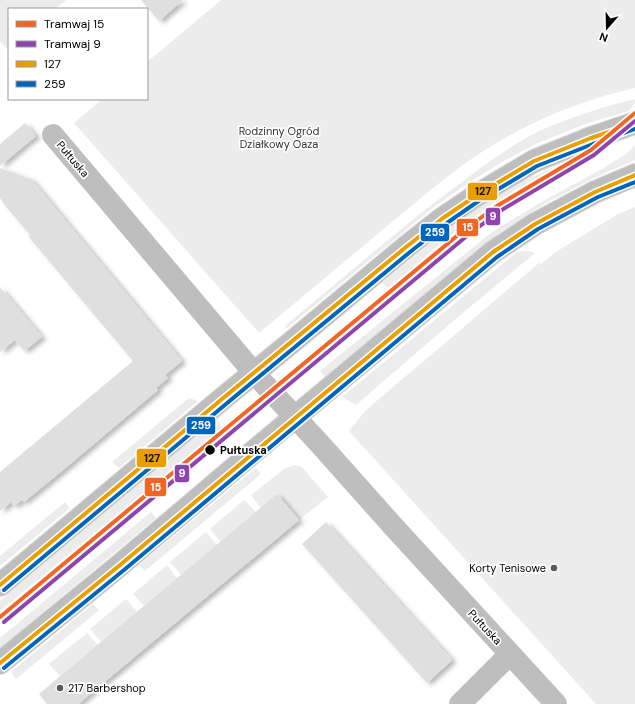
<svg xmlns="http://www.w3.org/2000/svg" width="635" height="704" font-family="'DM Sans',sans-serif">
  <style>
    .green { fill: #ececec }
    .building { fill: #dfdfdf; filter: url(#shadow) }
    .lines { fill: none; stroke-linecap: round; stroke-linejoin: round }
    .major-casing { stroke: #dbdbdb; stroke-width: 24 }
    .minor { stroke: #bebebe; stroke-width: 22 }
    .major { stroke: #bebebe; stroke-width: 22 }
    .bus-1-casing { stroke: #fff; stroke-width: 7 }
    .bus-2-casing { stroke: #fff; stroke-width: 7 }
    .bus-1 { stroke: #eb9e00; stroke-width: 4 }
    .bus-2 { stroke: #0065bd; stroke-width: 4 }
    .tram-1-casing { stroke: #fff; stroke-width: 7 }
    .tram-2-casing { stroke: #fff; stroke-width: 7 }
    .tram-1 { stroke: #f26522; stroke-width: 4 }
    .tram-2 { stroke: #8e44ad; stroke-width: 4 }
    .stop-dot { fill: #000; stroke: #fff; stroke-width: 1.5 }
    .poi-dot { fill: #595959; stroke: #fff; stroke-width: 1.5 }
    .labels { text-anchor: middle; stroke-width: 3.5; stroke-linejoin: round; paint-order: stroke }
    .park-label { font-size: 11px; fill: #333; stroke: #fff }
    .street-label { font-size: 11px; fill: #000; stroke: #fff }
    .stop-label { font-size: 11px; font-weight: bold; fill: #000; stroke: #fff; text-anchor: start }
    .poi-label { font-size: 11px; fill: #000; stroke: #fff; text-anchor: end }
    .line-badge { stroke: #fff; stroke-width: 1.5 }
    .badge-label { font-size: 11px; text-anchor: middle; font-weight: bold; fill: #fff }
    .pale-badge-label { font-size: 11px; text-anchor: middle; font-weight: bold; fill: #111 }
  </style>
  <defs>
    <filter id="shadow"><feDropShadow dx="4.5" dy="2.5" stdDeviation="2" flood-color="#0004"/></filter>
  </defs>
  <rect width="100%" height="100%" fill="#fff"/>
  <g class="green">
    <path d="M0 0H66L55 9H9V51L0 41Z"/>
    <path d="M221 0H635V88C575 101 517 127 467 162 435 185 406 211 375 236 337 268 298 301 259 333L74 123 102 99H147V62Z"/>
    <path d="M635 99V103L629 111 585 124 538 143 502 162 470 182 434 207 286 329 285 326C339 281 392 235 447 193 478 170 510 144 546 128 575 116 605 106 635 99Z"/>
    <path d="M635 145V160L592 179 548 202 503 230 463 262 325 377 320 371 492 232 541 202 602 169 626 154Z"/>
    <path d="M567 161C537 178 506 194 478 214 447 237 418 263 388 288L382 283C424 249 465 213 512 187 530 177 549 170 567 161Z"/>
    <path d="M635 207V704H596L349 431 366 410 539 263 541 264 554 253 618 214Z"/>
    <path d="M523 251H529L535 253 452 322 356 405 342 397 517 252Z"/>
    <path d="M189 398 198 401 119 468 112 462Z"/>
    <path d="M216 419 222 427 0 611V601Z"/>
    <path d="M294 465 302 467 328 497 299 520 277 495 261 508 251 495 284 469Z"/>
    <path d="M256 468 261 474 145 571 139 565Z"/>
    <path d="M244 500 256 512 221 542 210 529Z"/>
    <path d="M65 502 70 508 0 566V556Z"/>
    <path d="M151 512 156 518 0 648V638Z"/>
    <path d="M206 532 217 545 181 575 170 562Z"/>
    <path d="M167 565 177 578 144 606 133 594Z"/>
    <path d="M126 599 137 612 101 642 90 629Z"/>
    <path d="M93 604 99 610 16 679 11 672Z"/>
    <path d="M87 633 98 645 60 676 49 664Z"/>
  </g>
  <g class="building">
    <path d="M141 0H183L159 21Z"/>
    <path d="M25 123 36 136 0 166V144Z"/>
    <path d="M0 168 31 179 182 361 165 375 168 378 156 388 158 390 63 470 24 502 22 500 14 506 11 502 0 511V472L133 361 28 236 30 235 3 203 0 198Z"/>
    <path d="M0 287 42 337 24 351 15 340 0 352Z"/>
    <path d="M277 494 299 520 78 704H47L39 694Z"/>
    <path d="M326 522 452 660 427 683 302 544Z"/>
  </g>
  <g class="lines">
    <g class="major-casing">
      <g id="major">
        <path d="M0 585 222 399 292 342 406 247 443 218 477 195 534 161 591 138 635 123"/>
        <path d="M0 663 120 565 264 443 493 252 535 224 595 192 635 175"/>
      </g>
    </g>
    <g class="minor">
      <path d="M53 135 254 373 319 443 392 525 556 704"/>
      <path d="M460 704 510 654"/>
    </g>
    <use href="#major" class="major"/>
    <g class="bus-1-casing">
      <g id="bus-1">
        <path d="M0 585 222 399 406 247 443 218 477 195 534 161 591 138 635 123"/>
        <path d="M0 663 120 565 493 252 535 224 595 192 635 175"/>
      </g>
    </g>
    <g class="bus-2-casing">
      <g id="bus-2">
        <path d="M4 590 226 404 410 252 447 223 480 200 537 166 593 144 635 129"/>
        <path d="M4 668 124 570 497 257 538 229 598 197 635 182"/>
      </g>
    </g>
    <use href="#bus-1" class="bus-1"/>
    <use href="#bus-2" class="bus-2"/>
    <g class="tram-1-casing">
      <path id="tram-1" d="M0 617 464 230 497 206 591 150 635 113"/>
    </g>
    <g class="tram-2-casing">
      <path id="tram-2" d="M4 622 468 235 500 211 594 155 635 121"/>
    </g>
    <use href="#tram-1" class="tram-1"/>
    <use href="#tram-2" class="tram-2"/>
  </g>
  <circle class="stop-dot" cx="210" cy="450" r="5.5"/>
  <g class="poi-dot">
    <circle cx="554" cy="568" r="4"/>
    <circle cx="60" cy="688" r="4"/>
  </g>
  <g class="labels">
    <g class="park-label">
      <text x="279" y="135">Rodzinny Ogród<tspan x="279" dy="13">Działkowy Oaza</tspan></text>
    </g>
    <g class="street-label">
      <text transform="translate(73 159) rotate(50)" y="4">Pułtuska</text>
      <text transform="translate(485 627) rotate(47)" y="4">Pułtuska</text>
    </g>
    <g class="stop-label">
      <text x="220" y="454">Pułtuska</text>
    </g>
    <g class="poi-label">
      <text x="546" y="572">Korty Tenisowe</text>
      <text x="68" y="692" text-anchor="start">217 Barbershop</text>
    </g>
  </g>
  <g class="line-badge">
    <rect x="467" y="182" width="31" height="19" rx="4" fill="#eb9e00"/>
    <rect x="485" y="207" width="16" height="19" rx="4" fill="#8e44ad"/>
    <rect x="456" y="218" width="23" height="19" rx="4" fill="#f26522"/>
    <rect x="420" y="223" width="30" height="19" rx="4" fill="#0065bd"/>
    <rect x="186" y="416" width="30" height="19" rx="4" fill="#0065bd"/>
    <rect x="136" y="448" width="31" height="20" rx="4" fill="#eb9e00"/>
    <rect x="174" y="464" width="16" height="19" rx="4" fill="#8e44ad"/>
    <rect x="144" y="477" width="23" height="20" rx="4" fill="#f26522"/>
  </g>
  <g class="badge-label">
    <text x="493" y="220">9</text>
    <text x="468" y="231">15</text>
    <text x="435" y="236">259</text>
    <text x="201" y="429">259</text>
    <text x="182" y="477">9</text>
    <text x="156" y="491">15</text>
  </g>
  <g class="pale-badge-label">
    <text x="483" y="195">127</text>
    <text x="152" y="462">127</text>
  </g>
  <rect x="8" y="8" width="140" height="92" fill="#ffffff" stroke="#999999"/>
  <rect x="16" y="21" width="20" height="6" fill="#f26522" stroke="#999999"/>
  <text x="44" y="28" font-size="12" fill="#000000">Tramwaj 15</text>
  <rect x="16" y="41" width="20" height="6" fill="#8e44ad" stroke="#999999"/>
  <text x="44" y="48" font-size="12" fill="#000000">Tramwaj 9</text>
  <rect x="16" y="61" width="20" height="6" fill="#eb9e00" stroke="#999999"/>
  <text x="44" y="68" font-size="12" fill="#000000">127</text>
  <rect x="16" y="81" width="20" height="6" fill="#0065bd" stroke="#999999"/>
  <text x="44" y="88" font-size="12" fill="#000000">259</text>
  <g transform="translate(607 28) rotate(200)" stroke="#ffffff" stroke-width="3" paint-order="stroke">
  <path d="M0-3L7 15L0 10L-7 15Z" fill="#000000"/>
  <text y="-6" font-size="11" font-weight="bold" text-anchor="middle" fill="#000000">N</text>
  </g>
</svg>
